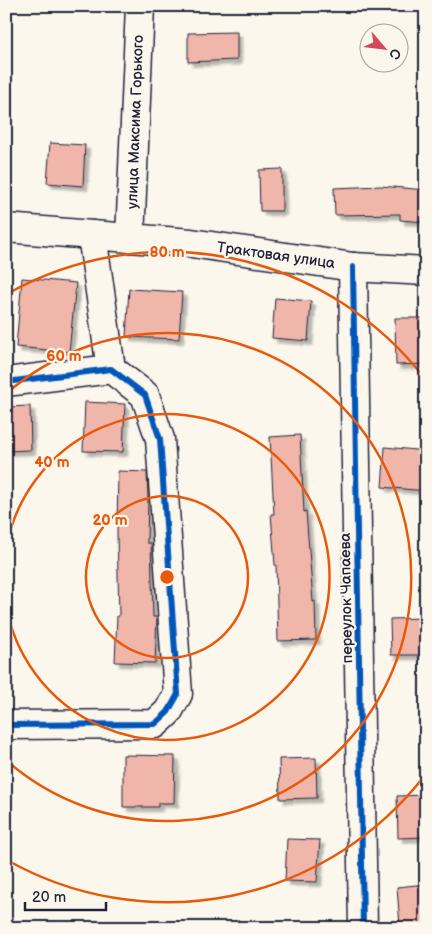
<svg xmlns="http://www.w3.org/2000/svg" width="432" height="934" font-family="'Balsamiq Sans',sans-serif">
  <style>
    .building { fill: #f0b6aa; stroke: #22223b; filter: url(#shadow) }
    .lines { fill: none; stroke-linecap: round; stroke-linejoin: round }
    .street-casing { stroke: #22223b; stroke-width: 31 }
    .secondary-casing { stroke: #22223b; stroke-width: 31 }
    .street { stroke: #fbf7ec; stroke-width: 28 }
    .secondary { stroke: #fbf7ec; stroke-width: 28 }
    .cycleway-casing { stroke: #fbf7ec; stroke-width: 9 }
    .cycleway { stroke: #0057b8; stroke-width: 6 }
    .ring { fill: none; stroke: #e8590c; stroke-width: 2.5 }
    .labels { text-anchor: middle; stroke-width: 4.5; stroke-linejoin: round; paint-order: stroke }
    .street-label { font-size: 15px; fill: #22223b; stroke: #fbf7ec }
    .centre { fill: #e8590c; stroke: #fbf7ec; stroke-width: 2.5 }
    .ring-label { font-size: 15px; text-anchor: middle; font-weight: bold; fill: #e8590c; stroke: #fbf7ec; stroke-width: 4.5; stroke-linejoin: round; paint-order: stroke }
  </style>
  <defs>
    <filter id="shadow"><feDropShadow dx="4.5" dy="4.5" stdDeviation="1" flood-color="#0004"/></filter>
  </defs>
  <rect width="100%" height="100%" fill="#fbf7ec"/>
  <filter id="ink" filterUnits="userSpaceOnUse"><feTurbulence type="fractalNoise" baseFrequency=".02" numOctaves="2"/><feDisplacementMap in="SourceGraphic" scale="10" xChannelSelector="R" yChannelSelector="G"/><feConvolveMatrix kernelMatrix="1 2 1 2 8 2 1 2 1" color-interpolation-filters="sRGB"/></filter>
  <g filter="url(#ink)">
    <g class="building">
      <path d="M237 32V60L188 62V33Z"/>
      <path d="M50 143 85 145 83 186 47 183Z"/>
      <path d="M282 169V211H260L259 170Z"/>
      <path d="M381 186 426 190V222L400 220V214L335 215 334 188Z"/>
      <path d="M22 278 76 283 69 352 16 347Z"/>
      <path d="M129 289 182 292 179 339 126 337Z"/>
      <path d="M275 298 311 301 308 341 272 338Z"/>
      <path d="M395 318H426V364L396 365Z"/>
      <path d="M85 402 125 404 123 452 83 451Z"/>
      <path d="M30 406 31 450 6 451V407Z"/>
      <path d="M300 435 304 512 306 511 313 602 315 601 316 640 278 641 276 565H275L271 514H274L270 437Z"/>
      <path d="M385 447 426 451V491L382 487Z"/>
      <path d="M118 471 147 472 148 496 147 543H151L153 617H157L155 663 115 662 117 616H119L117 533Z"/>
      <path d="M423 618 424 655H391L390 619Z"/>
      <path d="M123 755 175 756 174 803H158V807H123Z"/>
      <path d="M316 758 317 798 280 799 279 759Z"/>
      <path d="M426 795V837L398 838 397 796Z"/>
      <path d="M287 839 320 840 317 882 285 881Z"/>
      <path d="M426 884V924L400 926 397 887Z"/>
    </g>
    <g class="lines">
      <g class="street-casing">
        <g id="street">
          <path d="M92 235 111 369"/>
          <path d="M130 238 140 6"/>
          <path d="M353 267 363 928"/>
          <path d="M6 382 111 369 145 395 160 439 178 694 168 712 155 724 6 725"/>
        </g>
      </g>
      <g class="secondary-casing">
        <path id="secondary" d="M6 228 191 243 353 267 426 271"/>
      </g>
      <use href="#street" class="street"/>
      <use href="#secondary" class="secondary"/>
      <g class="cycleway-casing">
        <g id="cycleway">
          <path d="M353 267 363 928"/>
          <path d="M6 382 111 369 145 395 160 439 178 694 168 712 155 724 6 725"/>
        </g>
      </g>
      <use href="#cycleway" class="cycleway"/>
    </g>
  </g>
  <g class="ring">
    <circle cx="167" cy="577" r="81"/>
    <path d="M6 549A163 163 0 1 1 6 605"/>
    <path d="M7 393A244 244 0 1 1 7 761"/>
    <path d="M425 775A325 325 0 0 1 7 860M7 294A325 325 0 0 1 425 379"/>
  </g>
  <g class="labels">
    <g class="street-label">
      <text transform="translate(135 122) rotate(-88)" y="5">улица Максима Горького</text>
      <text transform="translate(276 255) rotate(8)" y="5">Трактовая улица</text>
      <text transform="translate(346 598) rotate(-91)" y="5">переулок Чапаева</text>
    </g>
  </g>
  <circle cx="167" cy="577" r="8" class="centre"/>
  <g class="ring-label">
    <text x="167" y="257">80 m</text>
    <text x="64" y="361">60 m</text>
    <text x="52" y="467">40 m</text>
    <text x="110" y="525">20 m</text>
  </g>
  <rect width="432" height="934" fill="none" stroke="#fbf7ec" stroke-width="25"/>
  <rect x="12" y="12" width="407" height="909" fill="none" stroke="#22223b" stroke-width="2" filter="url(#ink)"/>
  <g transform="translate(384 48) rotate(118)"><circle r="24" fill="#fbf7ec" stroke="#a4a2a5"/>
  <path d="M0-4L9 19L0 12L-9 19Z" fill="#d1495b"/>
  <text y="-8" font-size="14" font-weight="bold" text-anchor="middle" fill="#22223b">С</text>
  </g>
  <path d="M25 902v8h81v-8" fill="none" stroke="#22223b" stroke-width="2.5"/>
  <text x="32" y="902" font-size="15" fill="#22223b" stroke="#fbf7ec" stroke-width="4" paint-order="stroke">20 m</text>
</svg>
